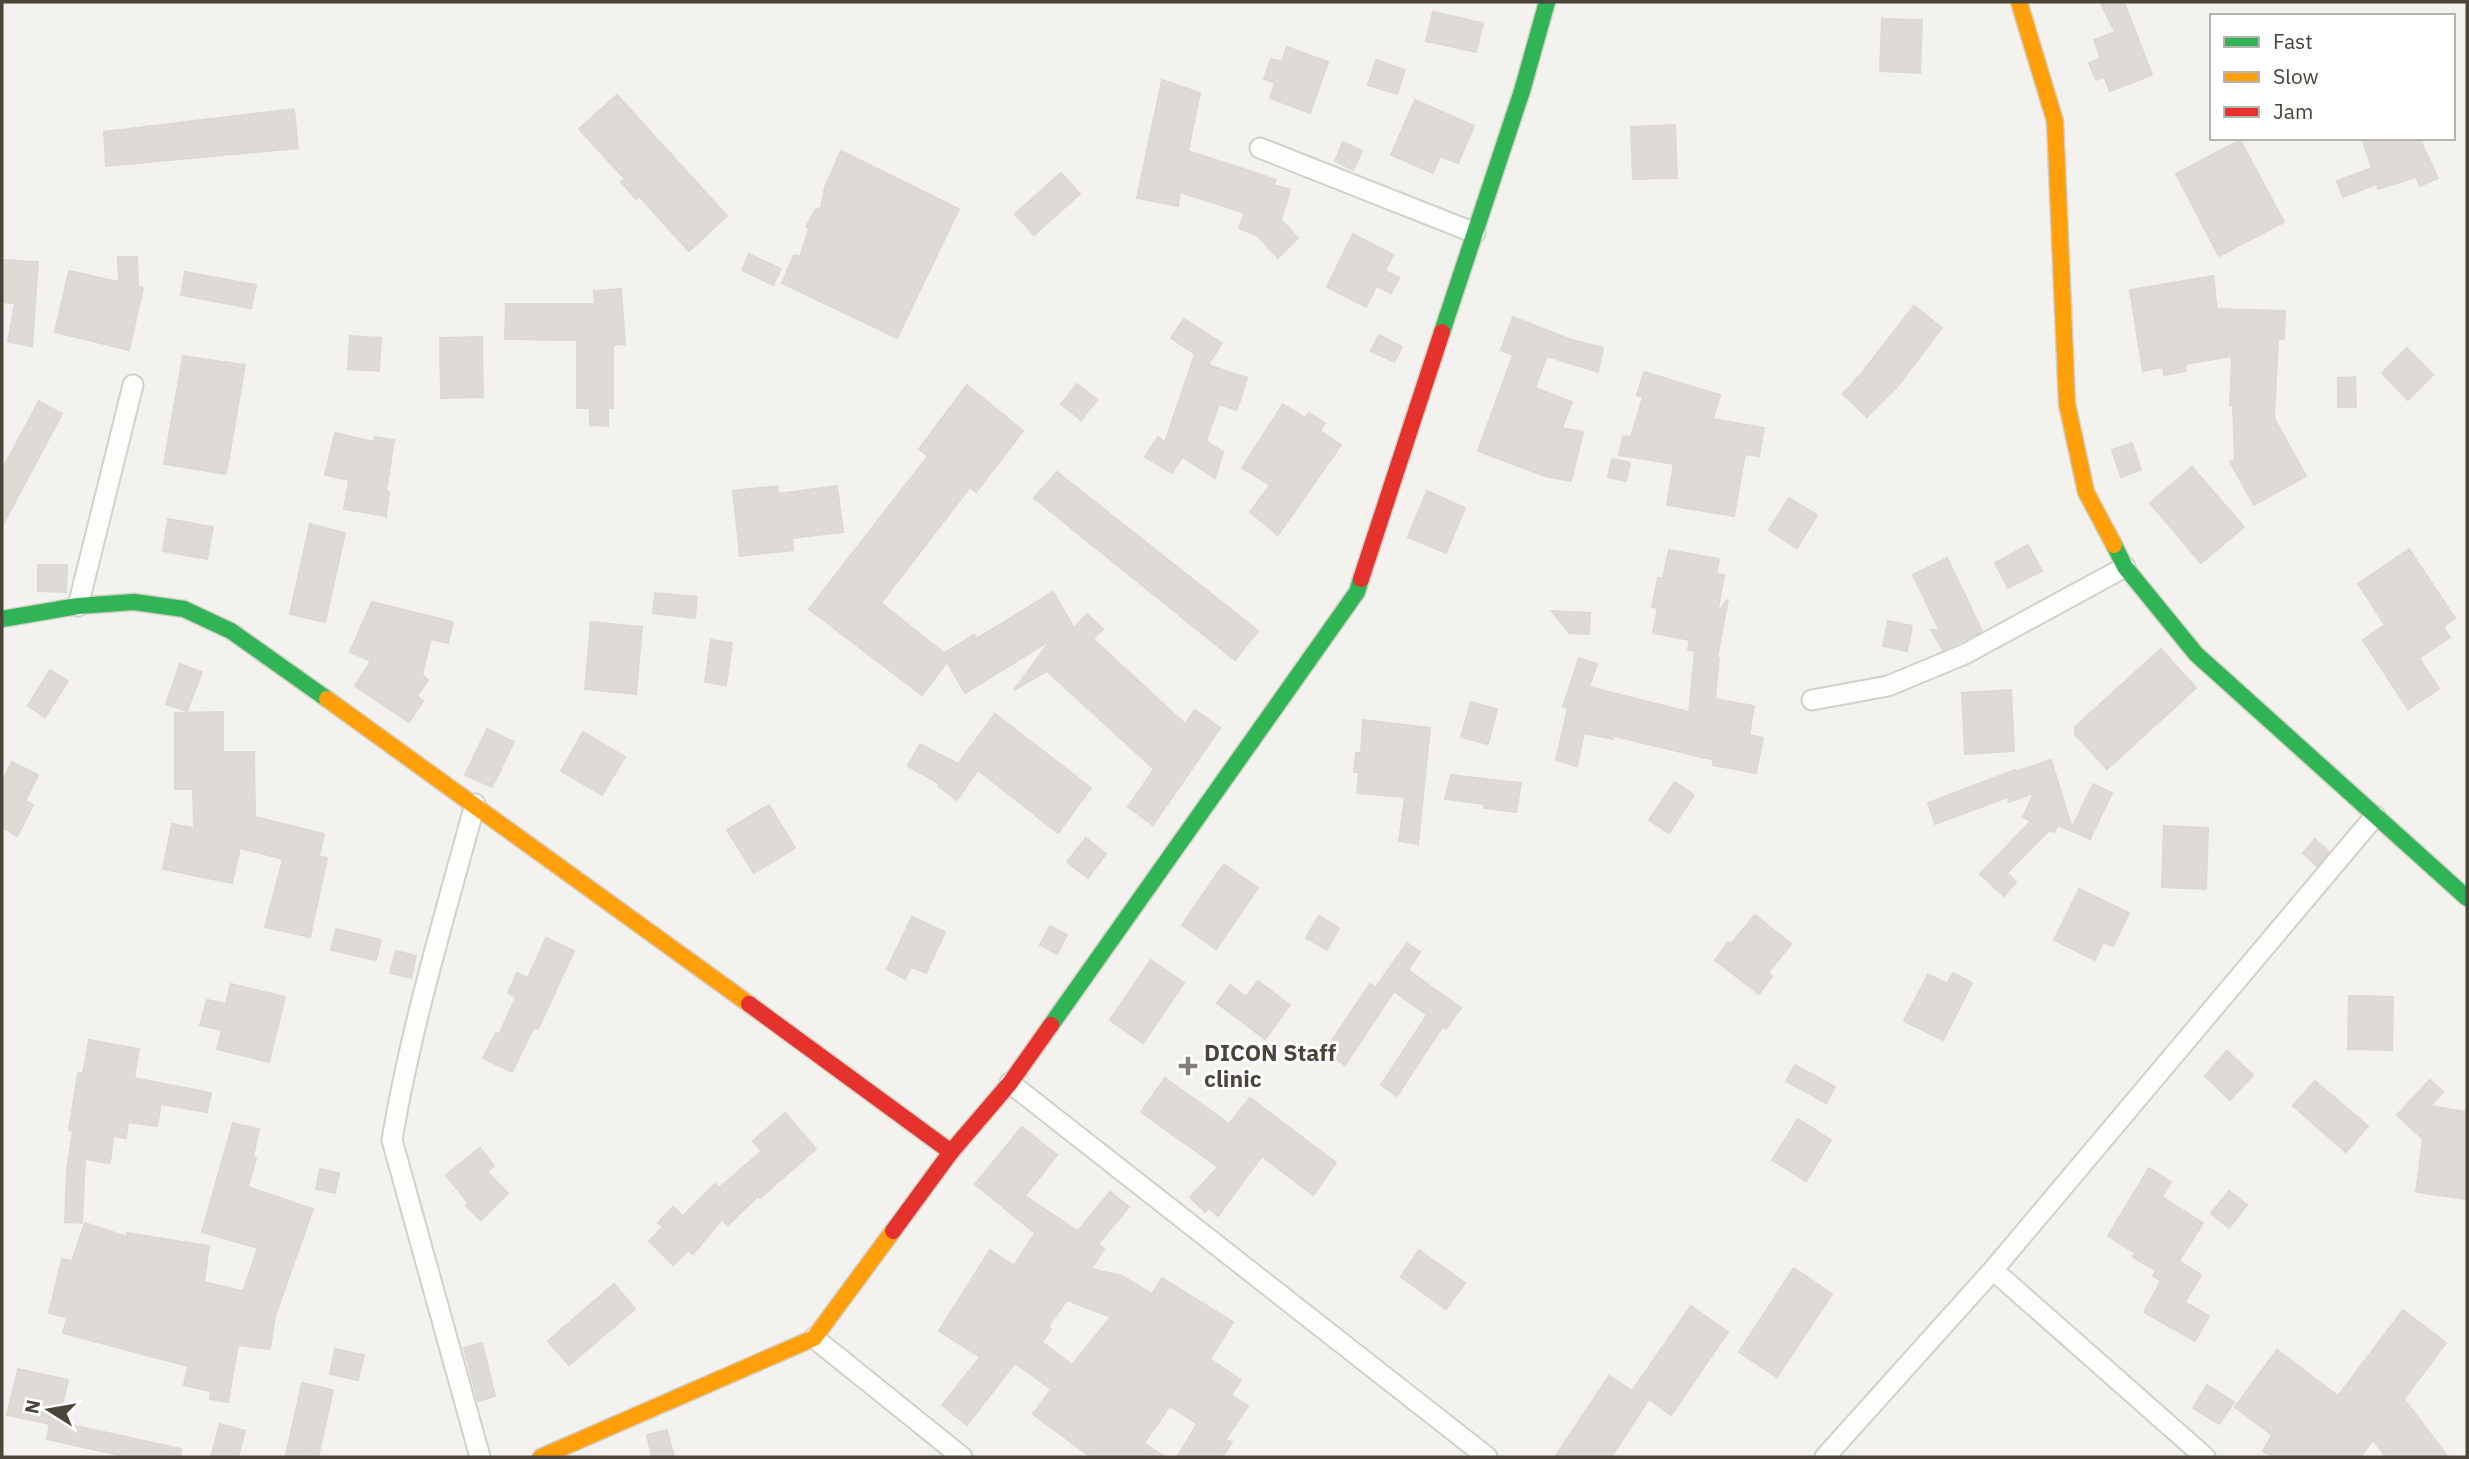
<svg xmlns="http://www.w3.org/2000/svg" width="2469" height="1459" font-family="'IBM Plex Sans',sans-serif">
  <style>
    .building { fill: #dedbd6; stroke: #dcd9d4; stroke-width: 2; fill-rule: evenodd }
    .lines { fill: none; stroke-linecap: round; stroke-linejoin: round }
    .street-casing { stroke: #d2d0cb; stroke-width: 23 }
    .fast-casing { stroke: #d3cfc5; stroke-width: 19 }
    .slow-casing { stroke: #d3cfc5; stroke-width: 19 }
    .jam-casing { stroke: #d3cfc5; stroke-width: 19 }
    .street { stroke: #fdfdfc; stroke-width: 19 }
    .fast { stroke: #30b455; stroke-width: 16 }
    .slow { stroke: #ff9f0a; stroke-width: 16 }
    .jam { stroke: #e5322d; stroke-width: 16 }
    .poi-dot { fill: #868178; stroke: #fff; stroke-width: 2.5 }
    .labels { text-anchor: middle; stroke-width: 6; stroke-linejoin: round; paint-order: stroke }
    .poi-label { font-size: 23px; font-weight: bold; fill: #4b4439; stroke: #fff; text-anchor: start }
  </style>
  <rect width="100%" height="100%" fill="#f4f2ee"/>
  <g class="building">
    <path d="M2100 2H2124L2152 75 2110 91 2104 77 2096 80 2089 63 2101 58 2094 40 2115 32Z"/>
    <path d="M1433 12 1483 23 1476 52 1426 41Z"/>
    <path d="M1882 19 1922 20 1920 73 1880 71Z"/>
    <path d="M1287 47 1328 62 1310 113 1270 98 1275 83 1264 79 1271 59 1282 62Z"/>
    <path d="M1376 60 1405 70 1397 94 1368 85Z"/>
    <path d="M1162 80 1200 93 1188 151 1259 174 1276 180 1274 185 1290 190 1281 220 1298 238 1278 258 1258 236 1239 228 1245 213 1180 192 1178 206 1137 198Z"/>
    <path d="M617 95 727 216 689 251 639 196 636 199 621 182 625 179 579 129Z"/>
    <path d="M1415 100 1474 126 1458 163 1440 156 1433 173 1391 155Z"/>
    <path d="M294 109 298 148 106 166 104 132Z"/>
    <path d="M1675 125 1677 178 1633 179 1631 127Z"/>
    <path d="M2362 138H2419L2438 178 2420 186 2416 177 2378 189 2377 184 2343 197 2337 181 2372 168Z"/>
    <path d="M2240 140 2284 222 2219 256 2176 174Z"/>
    <path d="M1343 142 1362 151 1353 170 1335 161Z"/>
    <path d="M841 151 959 209 897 338 782 283 794 255 800 257 809 229 806 227 816 209 821 208 825 187Z"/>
    <path d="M1061 173 1080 194 1034 235 1015 214Z"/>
    <path d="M1353 234 1393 255 1385 271 1399 278 1391 293 1376 286 1366 307 1327 287Z"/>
    <path d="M749 254 781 269 773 285 742 270Z"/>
    <path d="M118 257H137L138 286 143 288 129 350 55 332 69 271 119 282Z"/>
    <path d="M2 260 38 262 32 346 8 342 15 303 2 302Z"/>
    <path d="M185 272 256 285 251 308 181 295Z"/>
    <path d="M2213 276 2217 309 2285 311 2284 339H2278L2274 418 2306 476 2254 505 2230 462 2235 460 2233 405H2230L2232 356 2185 364 2186 371 2164 375 2163 367 2143 371 2130 290Z"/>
    <path d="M621 289 625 344 613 345V408H608V426L590 425V408H577V340L505 339 506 304H595L594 291Z"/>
    <path d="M1914 306 1942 328 1896 388 1867 417 1843 394 1861 374Z"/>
    <path d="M1513 317 1569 339 1603 348 1598 372 1547 356 1535 388 1572 402 1562 428 1583 432 1571 481 1545 476 1478 451 1513 355 1501 350Z"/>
    <path d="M1184 319 1222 343 1208 365 1247 378 1237 410 1219 404 1206 441 1223 452 1215 478 1182 457 1172 473 1145 457 1158 437 1165 442 1195 354 1171 338Z"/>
    <path d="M1379 335 1402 347 1394 362 1371 351Z"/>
    <path d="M350 336 381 338 379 371 348 369Z"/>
    <path d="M482 337 483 397 441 398 440 338Z"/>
    <path d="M2407 348 2433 375 2408 400 2382 373Z"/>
    <path d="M183 356 245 365 226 474 164 464Z"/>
    <path d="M1644 372 1720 395 1713 419 1764 428 1759 456 1745 454 1734 516 1667 505 1674 464 1619 455 1623 436 1631 437 1643 397 1637 395Z"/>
    <path d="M2355 377 2356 407H2338V378Z"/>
    <path d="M1077 384 1097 400 1081 420 1061 404Z"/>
    <path d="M967 385 1023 431 976 492 970 487 881 603 944 653 974 635 976 639 1053 592 1074 628 1087 614 1103 629 1093 639 1185 724 1195 710 1220 728 1153 825 1128 807 1154 769 1047 671 1014 690 1051 640 965 693 947 662 922 695 809 609 928 456 919 449Z"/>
    <path d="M39 401 62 414 2 526V470Z"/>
    <path d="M1283 404 1305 418 1309 413 1325 423 1320 431 1341 445 1278 535 1250 512 1270 485 1242 468Z"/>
    <path d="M335 433 374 442 375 437 394 440 386 492H389L386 516 344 509 349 480 325 475Z"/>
    <path d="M2132 443 2141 470 2121 477 2112 450Z"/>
    <path d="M1612 459 1630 463 1626 481 1608 477Z"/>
    <path d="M2192 467 2244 527 2201 563 2150 503Z"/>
    <path d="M1057 472 1258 631 1235 660 1034 498Z"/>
    <path d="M777 486 778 494 837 486 843 532 792 538 793 550 740 556 733 491Z"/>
    <path d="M1427 491 1465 508 1446 553 1408 537Z"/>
    <path d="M1789 498 1817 515 1797 548 1769 530Z"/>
    <path d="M168 519 213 527 207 559 163 551Z"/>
    <path d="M310 524 345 533 325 622 290 614Z"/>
    <path d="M2028 545 2042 571 2008 588 1995 563Z"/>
    <path d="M2409 549 2455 618 2443 627 2450 637 2419 658 2439 689 2408 709 2363 640 2385 625 2358 584Z"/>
    <path d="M1669 550 1719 559 1716 574 1724 575 1717 614 1728 599 1717 658H1719L1715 699 1754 706 1749 735 1763 738 1756 773 1713 765 1714 760 1606 734 1614 739 1584 733 1577 766 1556 760 1568 708 1563 707 1579 658 1597 664 1589 687 1689 712 1695 651 1688 650 1690 640 1653 633 1658 608 1652 607 1658 578 1663 579Z"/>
    <path d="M1947 558 1982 631 1943 650 1931 630 1940 631 1913 575Z"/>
    <path d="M38 565H67L66 592 38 591Z"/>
    <path d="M655 593 697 597 695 618 653 613Z"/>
    <path d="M372 602 453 622 448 643 431 639 422 675 428 680 417 696 423 701 409 722 355 686 371 661 350 652Z"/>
    <path d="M1552 611 1590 613 1589 634 1569 633Z"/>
    <path d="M1888 621 1912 626 1907 651 1883 646Z"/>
    <path d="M591 622 642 627 636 694 585 689Z"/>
    <path d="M711 640 732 643 726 685 705 682Z"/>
    <path d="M2161 649 2196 688 2107 769 2075 734V727Z"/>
    <path d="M180 664 202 672 187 711 166 704Z"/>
    <path d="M50 670 68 681 45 717 28 706Z"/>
    <path d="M2011 690 2014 751 1965 754 1962 693Z"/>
    <path d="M1471 702 1497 709 1488 744 1461 737Z"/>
    <path d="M223 712V752H254L255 817 324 834 319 856 327 858 310 937 265 927 283 859 240 848 232 883 163 869 172 824 194 828 193 789H175V713Z"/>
    <path d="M995 714 1091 788 1058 833 978 770 957 800 938 786 940 784 908 766 920 744 958 764Z"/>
    <path d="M1363 720 1430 728 1418 844 1399 841 1405 797 1357 793 1359 772H1354L1356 753H1361Z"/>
    <path d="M487 729 514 742 492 787 465 775Z"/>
    <path d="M583 732 625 757 602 795 561 771Z"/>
    <path d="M2051 760 2072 828 2093 784 2112 793 2090 839 2058 825 2054 832 2049 830 2007 873 2016 882 2004 896 1980 874 2031 821 2023 817 2034 793 2009 802 2008 797 1935 824 1928 803 2015 770V772Z"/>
    <path d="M12 762 38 775 25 801 33 805 17 836 2 827V782Z"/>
    <path d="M1451 775 1521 783 1516 812 1484 808 1485 804 1445 799Z"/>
    <path d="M1675 782 1694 795 1669 833 1649 820Z"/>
    <path d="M769 805 795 848 754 873 727 830Z"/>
    <path d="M2164 826 2208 828 2206 889 2162 887Z"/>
    <path d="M1086 838 1106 854 1088 878 1067 862Z"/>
    <path d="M2315 839 2329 852 2317 866 2303 853Z"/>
    <path d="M1224 864 1258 888 1216 949 1182 925Z"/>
    <path d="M2079 889 2129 913 2113 946 2103 942 2095 960 2054 940Z"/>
    <path d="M1755 915 1791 944 1768 973 1772 976 1759 994 1715 960 1728 942 1731 944Z"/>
    <path d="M1319 916 1339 928 1327 950 1306 938Z"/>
    <path d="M912 917 945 932 926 973 911 967 905 979 887 969Z"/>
    <path d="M1050 926 1067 935 1057 954 1040 945Z"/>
    <path d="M336 929 381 940 376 960 331 950Z"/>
    <path d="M546 938 574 951 538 1029 534 1027 512 1072 483 1058 496 1033 499 1035 516 997 508 993 517 973 528 978Z"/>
    <path d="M1407 943 1420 952 1408 970 1461 1008 1446 1029 1443 1026 1397 1096 1381 1085 1427 1015 1394 991 1345 1065 1325 1051 1370 984 1376 987Z"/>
    <path d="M396 951 416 956 411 978 390 973Z"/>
    <path d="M1151 960 1184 983 1143 1043 1110 1020Z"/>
    <path d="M1953 973 1972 983 1943 1040 1904 1021 1928 974 1947 984Z"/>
    <path d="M1258 981 1290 1005 1265 1039 1217 1003 1230 985 1246 997Z"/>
    <path d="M231 984 285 997 269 1062 217 1049 222 1030 200 1025 207 1000 226 1004Z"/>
    <path d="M2349 996 2393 997 2392 1050 2348 1049Z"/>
    <path d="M89 1040 139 1049 134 1078 211 1093 207 1112 161 1104 157 1126 128 1122 126 1138 113 1136 110 1163 85 1159 82 1223 65 1222 67 1170 73 1131 69 1130 78 1073 83 1074Z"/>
    <path d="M2227 1051 2253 1075 2230 1100 2205 1076Z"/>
    <path d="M1795 1065 1835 1087 1826 1103 1786 1081Z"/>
    <path d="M1165 1078 1229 1124 1250 1098 1336 1163 1313 1195 1262 1156 1218 1216 1209 1208 1205 1212 1190 1197 1218 1167 1141 1112Z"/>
    <path d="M2430 1080 2443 1092 2430 1106 2467 1112V1199L2416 1192 2423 1139 2397 1115Z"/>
    <path d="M2315 1081 2368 1126 2346 1152 2293 1106Z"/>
    <path d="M785 1113 816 1149 760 1198 758 1196 728 1225 722 1219 693 1254 688 1250 673 1265 649 1241 663 1227 658 1223 673 1207 683 1216 715 1184 719 1188 762 1151 753 1141Z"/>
    <path d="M1798 1119 1831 1140 1806 1181 1772 1160Z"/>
    <path d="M233 1123 259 1129 253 1157 256 1158 248 1187 313 1209 275 1316 270 1349 238 1345 228 1402 210 1399 211 1391 184 1385 188 1366 63 1333 67 1317 49 1313 62 1259 72 1261 85 1223 127 1237V1233L209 1246 204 1282 243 1291 258 1248 202 1232Z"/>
    <path d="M1022 1127 1057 1155 1025 1196 1078 1231 1110 1192 1129 1207 1098 1244 1104 1249 1091 1269 1122 1276 1152 1294 1162 1278 1233 1322 1210 1359 1241 1380 1231 1395 1248 1406 1225 1440 1232 1442 1222 1457H1177L1197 1424 1170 1406 1144 1443 1165 1457H1091L1033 1414 1051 1389 1015 1363 967 1425 942 1405 980 1357 939 1331 990 1250 1014 1266 1035 1233 975 1184ZM1067 1300 1111 1317 1072 1365 1042 1342 1051 1329 1048 1327Z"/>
    <path d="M480 1148 494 1166 487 1172 508 1193 481 1220 466 1206 468 1203 446 1175Z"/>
    <path d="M2149 1168 2171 1182 2162 1197 2203 1223 2179 1261 2201 1275 2185 1302 2209 1316 2195 1341 2144 1312 2161 1281 2153 1276 2156 1271 2133 1257 2135 1253 2108 1236Z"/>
    <path d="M320 1169 339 1173 335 1193 316 1189Z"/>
    <path d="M2229 1191 2247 1205 2229 1228 2211 1213Z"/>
    <path d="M1419 1250 1465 1283 1446 1309 1401 1277Z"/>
    <path d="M1794 1268 1832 1294 1777 1377 1739 1352Z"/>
    <path d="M614 1284 635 1309 569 1365 548 1341Z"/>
    <path d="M1691 1306 1728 1332 1671 1415 1649 1399 1611 1457H1555L1609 1376 1632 1391Z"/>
    <path d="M2403 1310 2446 1343 2404 1399 2448 1457H2386L2373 1440 2360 1457H2275L2263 1451 2272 1435 2235 1407 2277 1350 2338 1396Z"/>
    <path d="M482 1343 495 1396 478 1401 464 1348Z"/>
    <path d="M335 1349 364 1355 358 1380 330 1374Z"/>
    <path d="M18 1369 68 1380 58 1422 181 1449 180 1457H128L47 1439 50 1424 7 1415Z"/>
    <path d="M302 1383 333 1390 318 1457 286 1455Z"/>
    <path d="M2207 1385 2234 1402 2219 1424 2193 1408Z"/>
    <path d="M220 1424 245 1431 238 1457H211Z"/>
    <path d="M667 1430 674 1457H652L647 1435Z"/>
  </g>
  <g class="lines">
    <g class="street-casing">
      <g id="street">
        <path d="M1260 148 1475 233"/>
        <path d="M78 606 133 385"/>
        <path d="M1812 700 1888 686 1965 654 2125 567"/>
        <path d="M475 804C445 915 411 1026 392 1140L480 1457"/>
        <path d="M1010 1083 1487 1457"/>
        <path d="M1993 1270 2205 1457"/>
        <path d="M814 1338 962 1457"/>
        <path d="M1825 1457 1993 1270 2375 816"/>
      </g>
    </g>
    <g class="fast-casing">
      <g id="fast">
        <path d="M1442 332 1522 91 1547 2"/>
        <path d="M2114 545 2125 567 2196 654 2467 898"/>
        <path d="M2 619 78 606 134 602 184 609 231 631 327 699"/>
        <path d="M1051 1025 1357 592 1361 579"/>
      </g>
    </g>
    <g class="slow-casing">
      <g id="slow">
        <path d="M2019 2 2055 121 2067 404 2086 492 2114 545"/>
        <path d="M327 699 749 1004"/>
        <path d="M541 1457 814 1338 893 1231"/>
      </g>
    </g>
    <g class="jam-casing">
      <g id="jam">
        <path d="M1361 579 1442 332"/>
        <path d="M749 1004 951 1152"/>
        <path d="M893 1231 951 1152 1010 1083 1051 1025"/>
      </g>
    </g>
    <use href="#street" class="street"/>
    <use href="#fast" class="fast"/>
    <use href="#slow" class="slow"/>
    <use href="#jam" class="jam"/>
  </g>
  <path class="poi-dot" d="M1184.5 1055.5h7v7h7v7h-7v7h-7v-7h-7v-7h7z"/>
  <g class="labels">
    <g class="poi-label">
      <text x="1204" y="1061">DICON Staff<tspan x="1204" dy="26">clinic</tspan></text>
    </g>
  </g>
  <rect width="2469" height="1459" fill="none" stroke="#4b4439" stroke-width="7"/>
  <rect x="2210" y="14" width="245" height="126" fill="#ffffff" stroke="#b7b4b0" stroke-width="2"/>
  <rect x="2224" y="37" width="35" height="10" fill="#30b455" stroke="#b7b4b0" stroke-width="2"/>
  <text x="2273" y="49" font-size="21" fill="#4b4439">Fast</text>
  <rect x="2224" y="72" width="35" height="10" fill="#ff9f0a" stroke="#b7b4b0" stroke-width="2"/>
  <text x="2273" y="84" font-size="21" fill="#4b4439">Slow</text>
  <rect x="2224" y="107" width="35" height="10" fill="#e5322d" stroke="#b7b4b0" stroke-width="2"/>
  <text x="2273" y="119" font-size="21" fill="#4b4439">Jam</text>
  <g transform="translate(49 1410) rotate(281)" stroke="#ffffff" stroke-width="5" paint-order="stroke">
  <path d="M0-5L12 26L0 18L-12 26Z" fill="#4b4439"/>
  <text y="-10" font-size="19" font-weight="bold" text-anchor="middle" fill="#4b4439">N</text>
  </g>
</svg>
